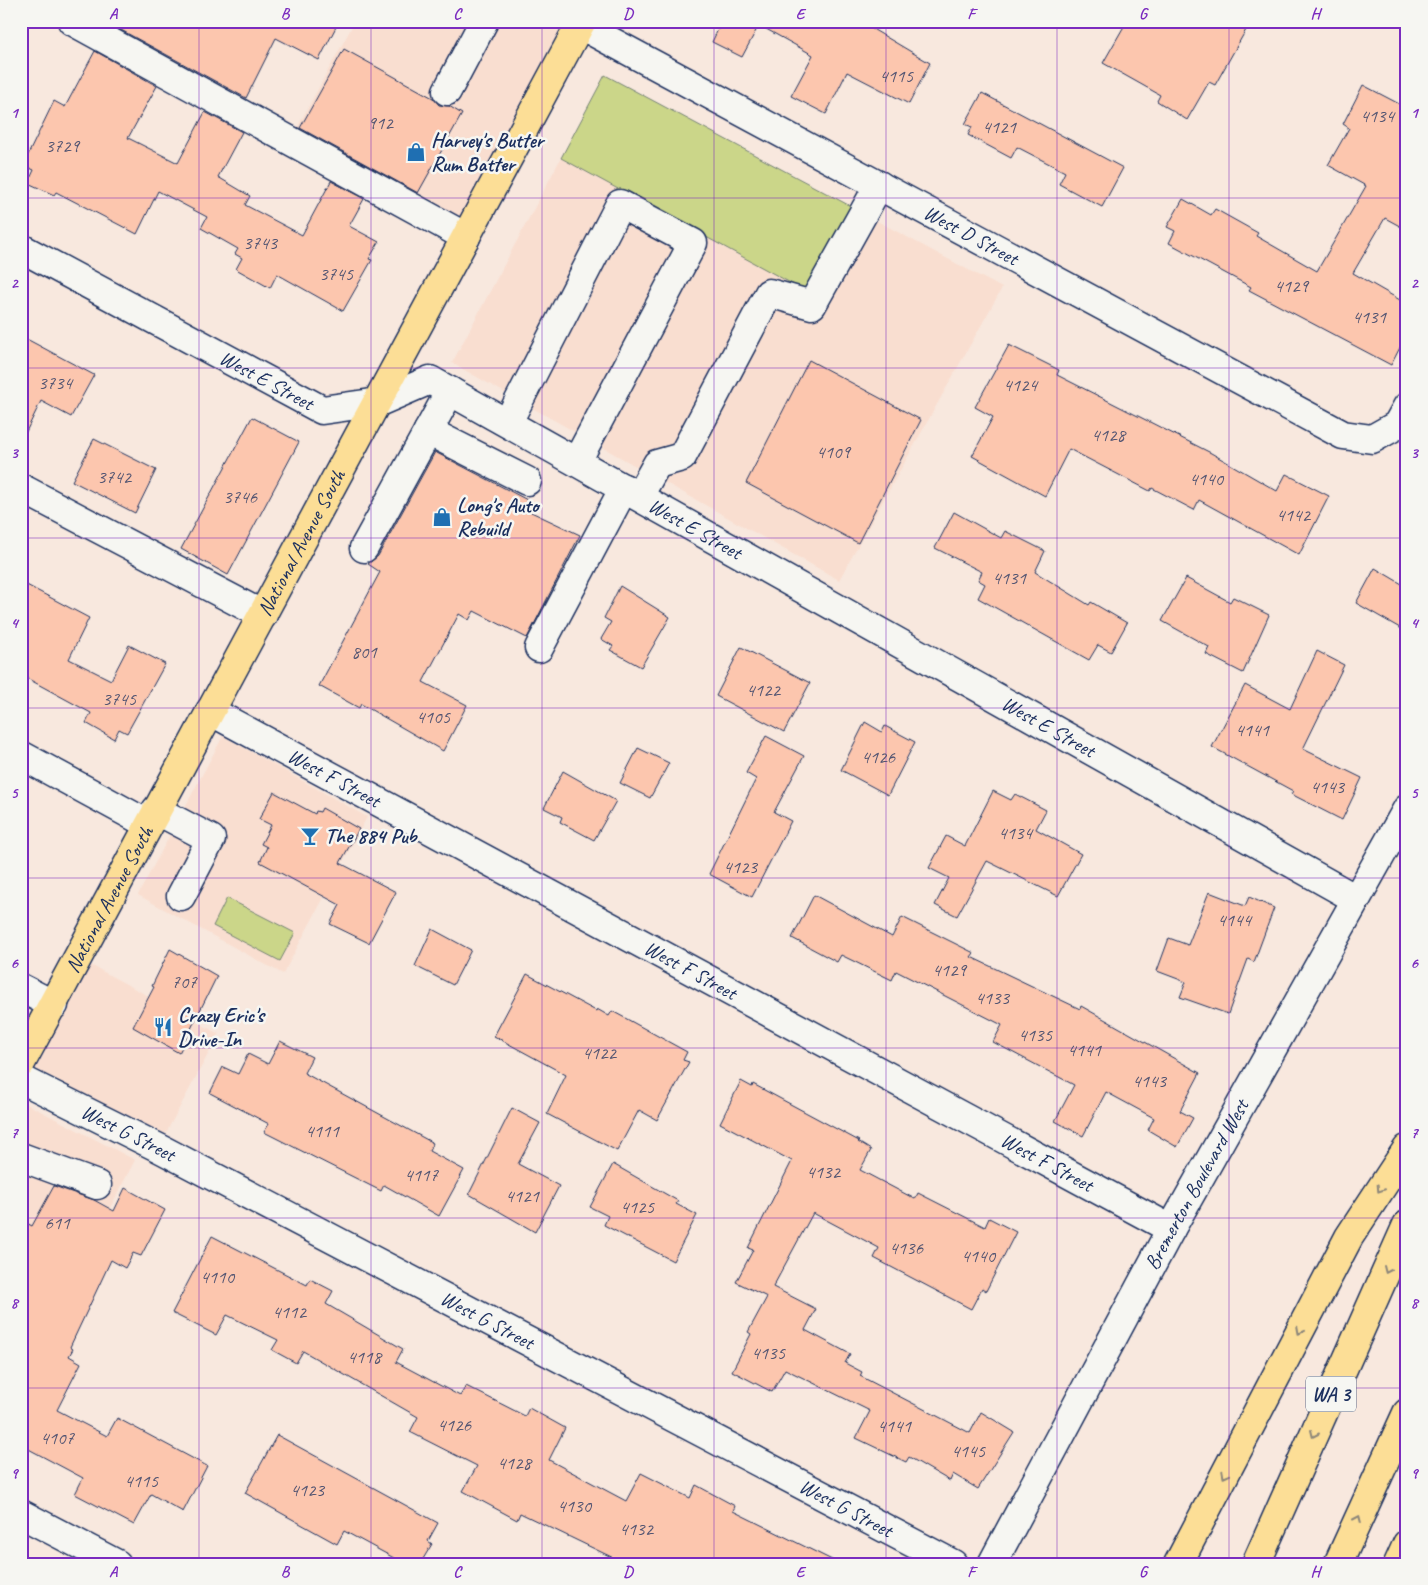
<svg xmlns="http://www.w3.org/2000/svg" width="1428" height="1585" font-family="Caveat,sans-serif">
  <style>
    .built { fill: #f9ded0 }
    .green { fill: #cbd689; stroke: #738274 }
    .building { fill: #fcc6ae; stroke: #1b2f5e }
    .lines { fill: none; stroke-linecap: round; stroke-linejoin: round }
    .minor-casing { stroke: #1b2f5e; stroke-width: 31 }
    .major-casing { stroke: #1b2f5e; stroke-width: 31 }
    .highway-casing { stroke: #1b2f5e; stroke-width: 31 }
    .minor { stroke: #f6f6f2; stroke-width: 28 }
    .major { stroke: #fcde96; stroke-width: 28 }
    .highway { stroke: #fcde96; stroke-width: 28 }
    .oneway { stroke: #8c867a }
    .grid { fill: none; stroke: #7b2cbf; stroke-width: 1; stroke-opacity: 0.55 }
    .labels { text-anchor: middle; stroke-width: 5; stroke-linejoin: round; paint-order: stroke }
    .number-label { font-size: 19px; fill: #535572 }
    .shield { fill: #f6f6f2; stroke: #5d6b8a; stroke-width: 1 }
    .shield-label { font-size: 20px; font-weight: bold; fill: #1b2f5e }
    .poi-label { font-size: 21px; font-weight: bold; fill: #1b2f5e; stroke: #f6f6f2; text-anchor: start }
    .street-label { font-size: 21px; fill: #1b2f5e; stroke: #f6f6f2 }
    .neatline { fill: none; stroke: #7b2cbf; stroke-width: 2 }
    .grid-label { font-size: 16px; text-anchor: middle; font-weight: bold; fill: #7b2cbf }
  </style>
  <rect width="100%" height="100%" fill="#f8e8de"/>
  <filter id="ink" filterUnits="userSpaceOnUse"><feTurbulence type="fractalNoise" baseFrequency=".02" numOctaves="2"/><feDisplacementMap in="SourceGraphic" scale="10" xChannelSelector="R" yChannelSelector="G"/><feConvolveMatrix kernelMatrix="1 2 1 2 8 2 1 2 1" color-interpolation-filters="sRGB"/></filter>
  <g filter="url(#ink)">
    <g class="built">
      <path d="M355 21H564L575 26 465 233 291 139Z"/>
      <path d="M605 75 1002 288 839 580 452 363Z"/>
      <path d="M223 736 367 817 283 974 138 895Z"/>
      <path d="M87 963 219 1034 160 1144 27 1073Z"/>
      <path d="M21 1101 135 1160 59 1306 21 1286Z"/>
    </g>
    <g class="green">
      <path d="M605 75 854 208 809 293 561 158Z"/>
      <path d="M227 898 295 933 280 961 213 926Z"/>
    </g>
    <g class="building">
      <path d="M112 21H339L319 60 276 38 246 98 110 24Z"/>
      <path d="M722 21H859L930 63 909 104 847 72 826 114 791 96 813 55 759 25 742 57 712 42Z"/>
      <path d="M1127 21H1251L1215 85 1209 82 1187 120 1157 101 1160 95 1103 63Z"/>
      <path d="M344 49 433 98 439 105 449 106 462 114 418 193 300 128Z"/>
      <path d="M95 51 157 86 128 138 178 163 205 112 242 132 218 177 250 196 245 205 302 235 331 181 364 199 349 226 379 242 369 259 372 260 343 311 277 274 270 288 236 269 242 258 235 254 238 249 201 228 207 217 158 191 137 234 56 192 54 195 28 183 34 170 23 165 54 101 65 107Z"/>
      <path d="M1363 85 1407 108V230L1385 218 1353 273 1407 304V334L1391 365 1249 290 1251 287 1169 243 1175 231 1167 227 1183 199 1211 215 1215 209 1258 233 1256 236 1317 271 1366 186 1328 165 1349 128 1343 124Z"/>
      <path d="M982 93 1123 168 1102 207 1059 184 1065 172 1017 147 1011 158 968 135 972 127 965 124Z"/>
      <path d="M21 336 94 375 71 417 41 401 21 442Z"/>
      <path d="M1009 345 1059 370 1057 375 1211 453 1277 491 1286 474 1329 496 1299 555 1199 500 1194 510 1152 488 1150 491 1069 449 1045 496 972 456 993 417 975 407Z"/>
      <path d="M809 360 921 420 858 543 746 483Z"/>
      <path d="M252 417 299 442 228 575 181 549Z"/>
      <path d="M94 439 156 470 135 513 72 481Z"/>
      <path d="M435 452 533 503 529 511 580 535 527 638 474 611 469 620 459 614 423 682 467 705 443 751 361 704 359 708 319 686 380 572 368 564 378 556Z"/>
      <path d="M954 512 1001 538 1005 531 1045 551 1035 572 1089 605 1091 602 1127 623 1111 652 1098 645 1089 660 978 598 985 584 978 580 982 572 935 548Z"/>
      <path d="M1375 568 1407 587V632L1356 603Z"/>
      <path d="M1186 578 1230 602 1233 597 1269 615 1243 673 1206 654 1209 647 1162 621Z"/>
      <path d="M21 582 89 618 69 659 111 680 129 645 165 664 127 733 119 729 114 739 86 723 91 713 21 675Z"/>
      <path d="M620 586 670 617 641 667 610 650 613 646 601 639 611 622 604 618Z"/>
      <path d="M741 647 810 683 784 732 716 696Z"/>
      <path d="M1317 651 1344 665 1303 749 1362 778 1342 820 1291 794 1293 791 1212 747 1245 685 1290 709Z"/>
      <path d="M865 722 882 732 885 726 915 742 888 795 841 770Z"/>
      <path d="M766 736 804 756 774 812 791 821 752 897 709 874 756 779 746 773Z"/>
      <path d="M638 748 669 763 650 798 620 783Z"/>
      <path d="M563 771 616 801 594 840 560 822 562 817 544 808Z"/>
      <path d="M993 791 1011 800 1015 794 1046 810 1036 829 1081 854 1058 896 987 861 957 916 935 905 949 878 929 868 946 836 965 846Z"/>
      <path d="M274 792 315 814 316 811 320 812 322 808 359 829 340 863 396 892 369 943 330 924 340 905 260 862 267 847 261 844 271 825 259 819Z"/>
      <path d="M1209 892 1245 906 1249 897 1274 908 1254 962 1248 959 1228 1014 1180 997 1186 982 1157 971 1169 938 1188 945Z"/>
      <path d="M814 895 892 937 902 917 974 953 971 957 1080 1009 1081 1006 1200 1073 1180 1111 1193 1118 1177 1147 1148 1130 1154 1118 1106 1092 1083 1136 1055 1121 1074 1085 993 1042 1002 1025 896 971 892 980 841 955 837 962 792 938Z"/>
      <path d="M432 929 471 950 453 985 415 966Z"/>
      <path d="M170 949 217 976 179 1053 133 1027 154 987 152 986Z"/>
      <path d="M527 974 596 1011 597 1009 609 1016 612 1011 625 1018 687 1052 683 1060 689 1062 657 1120 639 1110 617 1151 547 1114 566 1075 494 1036Z"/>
      <path d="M280 1041 312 1057 304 1073 433 1143 429 1151 464 1170 439 1216 384 1185 381 1191 264 1132 269 1124 210 1093 223 1067 238 1074 248 1054 268 1064Z"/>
      <path d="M741 1081 752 1087 753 1084 859 1141 858 1142 871 1150 860 1170 915 1199 918 1193 985 1227 989 1218 1016 1232 986 1291 982 1288 971 1309 874 1258 879 1248 813 1213 773 1287 816 1309 805 1330 850 1354 845 1363 862 1372 860 1376 970 1433 981 1412 1014 1432 978 1489 953 1474 950 1481 909 1457 906 1462 856 1438 870 1411 785 1369 772 1392 732 1371 751 1334 748 1332 767 1297 736 1282 753 1250 748 1248 792 1161 720 1123Z"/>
      <path d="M512 1108 540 1123 518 1164 559 1186 535 1232 469 1194Z"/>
      <path d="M613 1164 678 1201 676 1204 697 1215 673 1261 604 1225 608 1216 590 1207Z"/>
      <path d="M54 1186 94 1200 114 1211 125 1188 165 1210 141 1256 133 1253 125 1268 111 1260 70 1347 73 1349 69 1356 81 1363 57 1410 107 1436 117 1418 207 1466 183 1512 151 1494 134 1525 75 1494 83 1478 21 1445V1220L32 1226Z"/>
      <path d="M212 1236 307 1285 310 1279 333 1291 326 1304 403 1349 396 1362 460 1396 466 1386 525 1416 529 1408 565 1428 549 1460 626 1501 641 1473 690 1498 696 1485 735 1506 733 1511 840 1564H626L520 1513 517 1520 463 1491 477 1466 410 1432 418 1417 303 1351 296 1363 272 1350 278 1340 227 1315 216 1335 172 1313Z"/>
      <path d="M277 1435 438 1523 428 1541 432 1544 420 1564H405L344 1531 337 1544 245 1493Z"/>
    </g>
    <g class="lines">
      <g class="minor-casing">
        <g id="minor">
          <path d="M72 21 466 237"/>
          <path id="s1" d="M573 21 1343 435 1372 439 1397 425 1407 407"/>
          <path d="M447 91 484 21"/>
          <path id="s2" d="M21 248 322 410 379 402 430 380 1356 899"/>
          <path d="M508 422 620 204 693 243 577 461"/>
          <path d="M428 431 527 481"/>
          <path d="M21 488 263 615"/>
          <path d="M639 496 657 464 682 457 769 293 812 305 879 185"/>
          <path d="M364 548 450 391"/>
          <path d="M539 648 624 488"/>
          <path id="s3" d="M210 711 1171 1229"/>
          <path d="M21 755 148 824"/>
          <path d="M156 810 211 839 181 896"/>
          <path d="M21 988 54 1005"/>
          <path id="s4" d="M21 1079 159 1148 953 1564"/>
          <path d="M21 1157 97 1185"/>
          <path d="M21 1514 117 1564"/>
          <path id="s5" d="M992 1564 1171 1229 1407 809"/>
        </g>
      </g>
      <g class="major-casing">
        <g id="major">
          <path id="s6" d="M21 1063 582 21"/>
        </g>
      </g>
      <g class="highway-casing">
        <g id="highway">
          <path d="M1178 1564 1349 1237 1407 1149"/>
          <path d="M1256 1564 1407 1225"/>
          <path d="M1338 1564 1407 1413"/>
          <path d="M1398 1564 1407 1544"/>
        </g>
      </g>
      <use href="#minor" class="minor"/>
      <use href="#major" class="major"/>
      <use href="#highway" class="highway"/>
    </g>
    <defs><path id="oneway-chevron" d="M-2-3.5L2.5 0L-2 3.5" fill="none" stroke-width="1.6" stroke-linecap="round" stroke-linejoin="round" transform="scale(1.25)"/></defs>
    <g class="oneway">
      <use href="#oneway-chevron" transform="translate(1380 1189) rotate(123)"/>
      <use href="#oneway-chevron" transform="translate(1387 1270) rotate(114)"/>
      <use href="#oneway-chevron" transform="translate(1300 1331) rotate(118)"/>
      <use href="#oneway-chevron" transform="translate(1314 1434) rotate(114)"/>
      <use href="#oneway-chevron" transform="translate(1225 1475) rotate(118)"/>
      <use href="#oneway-chevron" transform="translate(1358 1519) rotate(-66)"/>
    </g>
  </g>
  <path class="grid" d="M199 21V1564M371 21V1564M542 21V1564M714 21V1564M886 21V1564M1057 21V1564M1229 21V1564M21 198H1407M21 368H1407M21 538H1407M21 708H1407M21 878H1407M21 1048H1407M21 1218H1407M21 1388H1407"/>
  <defs>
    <g id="shop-bare" transform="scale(1.5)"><path d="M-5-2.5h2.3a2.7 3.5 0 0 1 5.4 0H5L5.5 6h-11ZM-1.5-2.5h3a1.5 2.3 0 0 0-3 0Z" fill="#1f6fb2" stroke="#f6f6f2" stroke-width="2.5" paint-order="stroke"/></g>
    <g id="bar-bare" transform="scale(1.5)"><path d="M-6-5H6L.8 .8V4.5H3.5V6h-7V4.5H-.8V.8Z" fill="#1f6fb2" stroke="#f6f6f2" stroke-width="2.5" paint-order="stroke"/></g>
    <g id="restaurant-bare" transform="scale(1.5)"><path d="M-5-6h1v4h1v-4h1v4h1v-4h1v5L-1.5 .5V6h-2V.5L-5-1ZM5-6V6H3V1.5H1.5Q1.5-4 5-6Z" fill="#1f6fb2" stroke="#f6f6f2" stroke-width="2.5" paint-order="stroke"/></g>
  </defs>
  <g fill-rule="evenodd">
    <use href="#shop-bare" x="416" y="152"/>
    <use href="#shop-bare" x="442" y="517"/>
    <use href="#bar-bare" x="310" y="836"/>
    <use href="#restaurant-bare" x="163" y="1027"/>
  </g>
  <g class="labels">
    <g class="number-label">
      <text x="896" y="82">4115</text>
      <text x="1377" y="122">4134</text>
      <text x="380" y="129">912</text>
      <text x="999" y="133">4121</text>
      <text x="62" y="152">3729</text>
      <text x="260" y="249">3743</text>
      <text x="336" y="280">3745</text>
      <text x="1291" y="292">4129</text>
      <text x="1369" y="323">4131</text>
      <text x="55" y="389">3734</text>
      <text x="1020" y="391">4124</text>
      <text x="1108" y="441">4128</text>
      <text x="833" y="458">4109</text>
      <text x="114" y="483">3742</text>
      <text x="1206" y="485">4140</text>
      <text x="240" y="503">3746</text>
      <text x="1293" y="521">4142</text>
      <text x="1009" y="584">4131</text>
      <text x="364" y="658">801</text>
      <text x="763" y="696">4122</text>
      <text x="119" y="705">3745</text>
      <text x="433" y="723">4105</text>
      <text x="1252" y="736">4141</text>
      <text x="878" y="763">4126</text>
      <text x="1327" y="793">4143</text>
      <text x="1015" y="839">4134</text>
      <text x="740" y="873">4123</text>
      <text x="1234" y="926">4144</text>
      <text x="949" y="976">4129</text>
      <text x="184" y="988">707</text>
      <text x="992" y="1004">4133</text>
      <text x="1035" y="1041">4135</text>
      <text x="1084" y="1056">4141</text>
      <text x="599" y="1059">4122</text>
      <text x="1149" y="1087">4143</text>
      <text x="322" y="1137">4111</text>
      <text x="823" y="1178">4132</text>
      <text x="421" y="1181">4117</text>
      <text x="522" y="1202">4121</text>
      <text x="637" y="1213">4125</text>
      <text x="57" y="1229">611</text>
      <text x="906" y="1254">4136</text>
      <text x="978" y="1262">4140</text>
      <text x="217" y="1283">4110</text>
      <text x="289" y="1318">4112</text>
      <text x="768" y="1359">4135</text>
      <text x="364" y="1363">4118</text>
      <text x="454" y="1431">4126</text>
      <text x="894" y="1432">4141</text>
      <text x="57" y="1444">4107</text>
      <text x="968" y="1457">4145</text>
      <text x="514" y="1469">4128</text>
      <text x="141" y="1487">4115</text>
      <text x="307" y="1496">4123</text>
      <text x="574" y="1512">4130</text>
      <text x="636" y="1535">4132</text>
    </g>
    <rect class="shield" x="1306" y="1376.5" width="50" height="35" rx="4"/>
    <g class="shield-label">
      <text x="1331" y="1401">WA 3</text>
    </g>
    <g class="poi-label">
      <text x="431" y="147">Harvey's Butter<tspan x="431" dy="24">Rum Batter</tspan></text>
      <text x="457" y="512">Long's Auto<tspan x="457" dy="24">Rebuild</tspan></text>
      <text x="325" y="843">The 884 Pub</text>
      <text x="178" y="1022">Crazy Eric's<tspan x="178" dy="24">Drive-In</tspan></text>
    </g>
    <g class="street-label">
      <text dy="7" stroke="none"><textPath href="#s1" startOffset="452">West D Street</textPath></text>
      <text dy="7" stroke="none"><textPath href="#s2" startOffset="279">West E Street</textPath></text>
      <text dy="7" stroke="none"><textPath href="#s2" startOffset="759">West E Street</textPath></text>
      <text dy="7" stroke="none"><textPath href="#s6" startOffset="591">National Avenue South</textPath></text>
      <text dy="7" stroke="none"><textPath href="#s2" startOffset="1164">West E Street</textPath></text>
      <text dy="7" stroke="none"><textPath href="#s3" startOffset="141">West F Street</textPath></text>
      <text dy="7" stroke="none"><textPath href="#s6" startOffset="186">National Avenue South</textPath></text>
      <text dy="7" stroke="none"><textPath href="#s3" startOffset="546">West F Street</textPath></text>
      <text dy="7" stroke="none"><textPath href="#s4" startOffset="120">West G Street</textPath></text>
      <text dy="7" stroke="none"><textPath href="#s3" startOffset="951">West F Street</textPath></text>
      <text dy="7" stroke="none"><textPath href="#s5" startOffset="431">Bremerton Boulevard West</textPath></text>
      <text dy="7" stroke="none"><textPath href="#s4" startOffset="525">West G Street</textPath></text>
      <text dy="7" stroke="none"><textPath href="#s4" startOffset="930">West G Street</textPath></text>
    </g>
  </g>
  <rect width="1428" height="1585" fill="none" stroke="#f6f6f2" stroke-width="55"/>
  <rect x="28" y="28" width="1372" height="1530" class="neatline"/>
  <g class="grid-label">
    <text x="113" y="19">A</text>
    <text x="285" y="19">B</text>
    <text x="457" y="19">C</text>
    <text x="628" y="19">D</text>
    <text x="800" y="19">E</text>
    <text x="971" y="19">F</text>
    <text x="1143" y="19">G</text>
    <text x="1315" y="19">H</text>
    <text x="14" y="118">1</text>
    <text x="1414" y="118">1</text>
    <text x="14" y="288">2</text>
    <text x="1414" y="288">2</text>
    <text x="14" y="458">3</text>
    <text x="1414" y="458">3</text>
    <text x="14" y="628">4</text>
    <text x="1414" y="628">4</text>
    <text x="14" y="798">5</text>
    <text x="1414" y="798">5</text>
    <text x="14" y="968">6</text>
    <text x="1414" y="968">6</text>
    <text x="14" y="1138">7</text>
    <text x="1414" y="1138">7</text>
    <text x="14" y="1308">8</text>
    <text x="1414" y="1308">8</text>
    <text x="14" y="1478">9</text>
    <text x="1414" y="1478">9</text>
    <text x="113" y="1577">A</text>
    <text x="285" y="1577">B</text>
    <text x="457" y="1577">C</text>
    <text x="628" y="1577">D</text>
    <text x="800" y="1577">E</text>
    <text x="971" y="1577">F</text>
    <text x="1143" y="1577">G</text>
    <text x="1315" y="1577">H</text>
  </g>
</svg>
